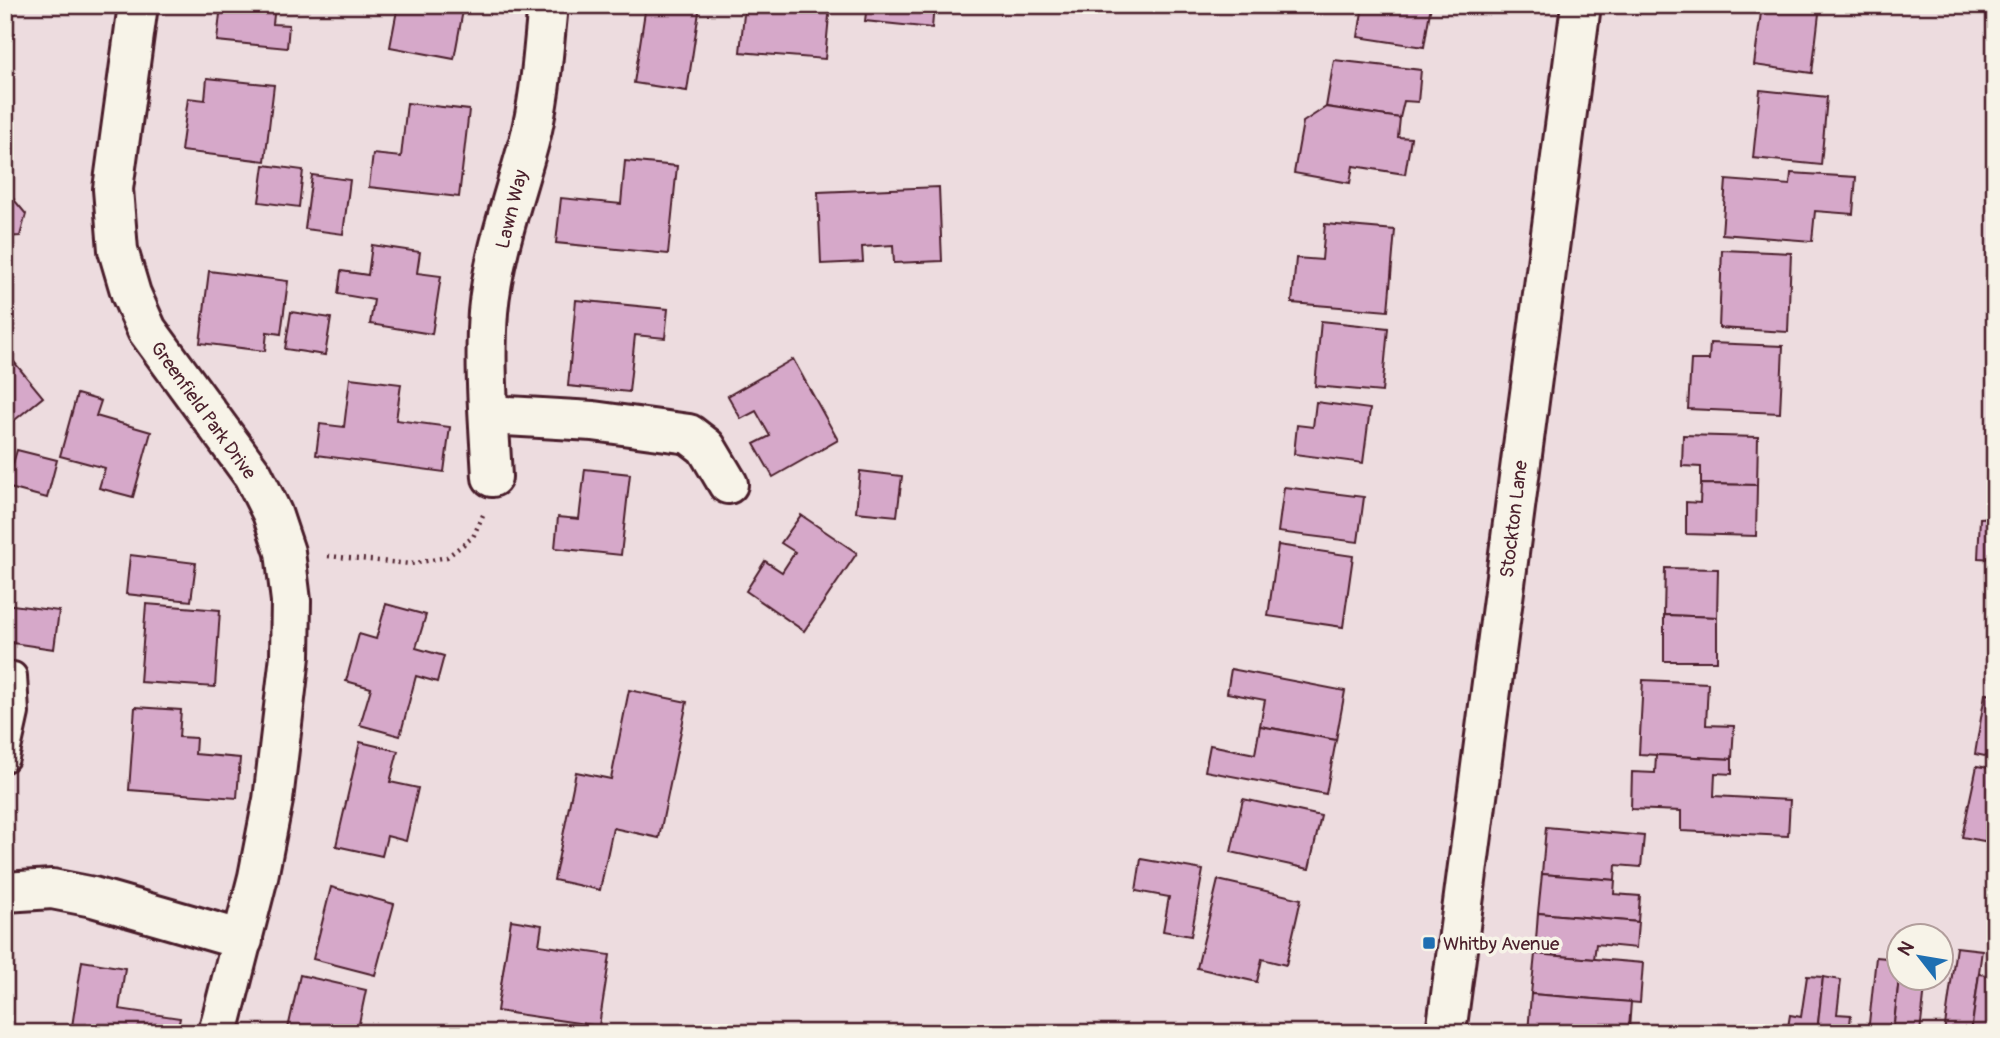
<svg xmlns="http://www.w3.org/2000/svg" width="2000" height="1038" font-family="Pangolin,sans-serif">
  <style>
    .building { fill: #d6a8c9; stroke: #4a1f2b; stroke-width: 2 }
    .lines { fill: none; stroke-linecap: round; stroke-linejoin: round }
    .service-casing { stroke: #4a1f2b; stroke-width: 32 }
    .minor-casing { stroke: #4a1f2b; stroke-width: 44 }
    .tertiary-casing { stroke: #4a1f2b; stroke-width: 44 }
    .path { stroke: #4a1f2b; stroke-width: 4.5; stroke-dasharray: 2 5; stroke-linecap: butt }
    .service { stroke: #f7f3e8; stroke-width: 26 }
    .minor { stroke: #f7f3e8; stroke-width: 38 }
    .tertiary { stroke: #f7f3e8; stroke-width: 38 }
    .poi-dot { fill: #1f6fb2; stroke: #f7f3e8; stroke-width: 2.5 }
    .labels { text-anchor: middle; stroke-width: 7; stroke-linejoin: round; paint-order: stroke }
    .street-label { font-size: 19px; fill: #4a1f2b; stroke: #f7f3e8 }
    .poi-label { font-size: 19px; fill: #4a1f2b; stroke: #f7f3e8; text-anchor: start }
  </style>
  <rect width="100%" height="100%" fill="#eddcdf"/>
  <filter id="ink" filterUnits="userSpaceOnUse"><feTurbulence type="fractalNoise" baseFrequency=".0143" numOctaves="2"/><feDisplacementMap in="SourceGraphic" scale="14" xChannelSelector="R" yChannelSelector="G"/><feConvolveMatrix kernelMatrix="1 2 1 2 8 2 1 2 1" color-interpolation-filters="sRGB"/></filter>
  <g filter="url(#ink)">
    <g class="building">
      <path d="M221 5H275L273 24 289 25 287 48 217 41Z"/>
      <path d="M398 5H464L454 59 390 47Z"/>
      <path d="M646 5H700L687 91 634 83Z"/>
      <path d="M745 5 791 7V5H830L825 59 740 52Z"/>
      <path d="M867 5H934L932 28 865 21Z"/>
      <path d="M1363 5H1431L1424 47 1358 37Z"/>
      <path d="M1762 5H1820L1812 73 1754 65Z"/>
      <path d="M1334 60 1421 70 1418 102 1404 101 1400 118 1326 107Z"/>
      <path d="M207 78 274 85 265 161 181 151 188 98 205 100Z"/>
      <path d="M1760 90 1827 97 1821 165 1753 158Z"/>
      <path d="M407 103 469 110 459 197 369 187 373 154 401 157Z"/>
      <path d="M1326 107 1400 118 1398 137 1411 138 1405 174 1353 166 1350 183 1294 173 1303 122Z"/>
      <path d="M625 161 677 166 668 254 556 243 561 198 621 204Z"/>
      <path d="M264 165 303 170 299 207 259 202Z"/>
      <path d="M1791 173 1856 177 1853 214 1815 211 1812 241 1722 234 1726 180 1790 185Z"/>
      <path d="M312 175 350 180 343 234 305 229Z"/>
      <path d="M939 187 942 261 894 263 893 245 862 247 863 262 821 264 818 192Z"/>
      <path d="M5 189 26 214 20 236 5 237Z"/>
      <path d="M1325 224 1395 230 1388 311 1292 303 1296 258 1322 260Z"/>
      <path d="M372 245 420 252 417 273 441 276 432 334 370 324 374 300 338 294 341 271 368 275Z"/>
      <path d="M1722 250 1791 253 1788 332 1719 328Z"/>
      <path d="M209 271 288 281 281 334 267 332 265 351 200 343Z"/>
      <path d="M576 300 668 309 665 338 635 335 629 392 568 386Z"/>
      <path d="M291 312 331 318 325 355 285 349Z"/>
      <path d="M1321 321 1388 328 1382 392 1315 386Z"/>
      <path d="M1710 343 1783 346 1780 413 1688 409 1691 360H1709Z"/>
      <path d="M5 351 43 397 5 428Z"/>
      <path d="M793 359 838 440 773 477 754 444 770 436 756 411 741 419 728 396Z"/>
      <path d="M350 378 401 384 396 420 450 427 444 472 316 455 320 424 344 427Z"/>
      <path d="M77 394 101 401 96 416 151 432 133 497 99 488 105 468 60 456Z"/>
      <path d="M1316 402 1370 409 1363 463 1294 454 1297 425 1313 427Z"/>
      <path d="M1683 435 1758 437 1757 485 1701 484V467L1682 466Z"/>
      <path d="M17 450 57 460 47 498 6 487Z"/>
      <path d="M585 469 630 474 621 555 555 548 558 517 579 519Z"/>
      <path d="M860 471 902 476 897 516 856 512Z"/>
      <path d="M1701 484 1757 485 1756 536 1686 534V502L1700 503Z"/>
      <path d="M1284 487 1364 497 1358 542 1278 532Z"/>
      <path d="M801 515 857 553 804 631 746 591 765 561 782 572 795 552 781 543Z"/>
      <path d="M1995 517V559L1978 558 1980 518Z"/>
      <path d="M1278 545 1353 556 1343 627 1268 616Z"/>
      <path d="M130 555 196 563 191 601 126 594Z"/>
      <path d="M1665 568 1718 569 1717 617 1664 615Z"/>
      <path d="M5 604 59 611 54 649 5 642Z"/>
      <path d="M146 604 220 610 215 687 140 682Z"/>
      <path d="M386 604 426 615 416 648 444 656 437 682 416 676 400 736 360 725 371 688 346 681 359 634 376 639Z"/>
      <path d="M1664 615 1717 617V661H1664Z"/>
      <path d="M1231 669 1345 691 1336 740 1260 726 1265 700 1227 693Z"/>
      <path d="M1643 680 1708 683 1706 725 1734 726 1732 759 1639 754Z"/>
      <path d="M629 690 687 702 659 838 613 828 600 890 554 880 576 772 611 779Z"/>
      <path d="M1985 694 1995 695V758L1975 754Z"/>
      <path d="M135 707 181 710 179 737 196 738 195 754 240 758 237 798 129 790Z"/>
      <path d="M1260 726 1336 740 1326 794 1205 771 1210 745 1255 754Z"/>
      <path d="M360 742 398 751 390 782 418 788 406 841 387 836 382 856 336 846Z"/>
      <path d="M1656 755 1732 759V774L1715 773 1714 796 1790 800 1788 836 1681 831V811L1631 809 1632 772 1655 773Z"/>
      <path d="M1977 766 1995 769V843L1962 837Z"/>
      <path d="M1243 799 1321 816 1309 869 1231 852Z"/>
      <path d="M1546 827 1644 836 1641 867 1616 865 1615 880 1542 874Z"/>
      <path d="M1141 859 1203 870 1191 936 1163 931 1169 897 1136 891Z"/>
      <path d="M1542 874 1615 880 1614 894 1640 896 1638 922 1538 913Z"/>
      <path d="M1218 880 1301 899 1286 965 1262 959 1257 982 1197 968Z"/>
      <path d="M331 887 394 904 375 975 313 959Z"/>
      <path d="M1538 913 1638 922 1636 948 1596 944 1594 959 1535 954Z"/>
      <path d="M511 920 542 925 539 945 610 955 599 1026 497 1011Z"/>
      <path d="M1956 947 1982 950 1971 1033H1944Z"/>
      <path d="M1535 954 1643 963 1640 1003 1531 994Z"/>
      <path d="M1876 957 1898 959 1899 978 1893 1033H1868Z"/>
      <path d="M82 961 125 968 119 1009 180 1018 177 1033H71Z"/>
      <path d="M1979 974 1995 976 1993 1033H1971Z"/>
      <path d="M300 975 366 990 357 1033H287Z"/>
      <path d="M1807 976 1823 977 1817 1033H1787L1790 1015 1801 1017Z"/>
      <path d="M1823 977 1841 980 1837 1014 1851 1015 1849 1033H1817Z"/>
      <path d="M1899 978H1926L1920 1033H1893Z"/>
      <path d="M1531 994 1631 1002 1629 1029 1612 1027V1033H1528Z"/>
    </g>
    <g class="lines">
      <g class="service-casing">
        <path id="service" d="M5 758 15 713 13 676"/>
      </g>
      <g class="minor-casing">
        <g id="minor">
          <path d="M138 5 113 189 118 250 131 294 147 330 253 475 272 513 285 552 291 601 290 656 273 800 258 877 219 1029"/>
          <path d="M489 415 593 421 689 434 706 447 728 484"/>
          <path d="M492 477C489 422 484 367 488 312 493 254 514 198 529 142 541 97 543 51 548 5"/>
          <path d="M5 892 52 889 93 897 243 940"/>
        </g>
      </g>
      <g class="tertiary-casing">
        <path id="tertiary" d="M1446 1033 1581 5"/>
      </g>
      <path class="path" d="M328 556 411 564 447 557 473 537 483 515"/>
      <use href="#service" class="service"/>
      <use href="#minor" class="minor"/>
      <use href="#tertiary" class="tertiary"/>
    </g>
  </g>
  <rect class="poi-dot" x="1422" y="936" width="14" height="14" rx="3.5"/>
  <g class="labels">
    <g class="street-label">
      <text transform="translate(511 209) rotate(-76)" y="7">Lawn Way</text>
      <text transform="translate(204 410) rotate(54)" y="7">Greenfield Park Drive</text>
      <text transform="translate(1513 519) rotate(-83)" y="7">Stockton Lane</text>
    </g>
    <g class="poi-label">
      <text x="1443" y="950">Whitby Avenue</text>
    </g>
  </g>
  <rect width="2000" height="1038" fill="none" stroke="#f7f3e8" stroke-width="28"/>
  <rect x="14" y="14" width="1972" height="1010" fill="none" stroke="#4a1f2b" stroke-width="2.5" filter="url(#ink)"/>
  <g transform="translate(1920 957) rotate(301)"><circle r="33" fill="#f7f3e8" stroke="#b29e9c" stroke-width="2"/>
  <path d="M0-5L12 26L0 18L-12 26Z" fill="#1f6fb2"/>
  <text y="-10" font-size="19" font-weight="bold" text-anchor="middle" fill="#4a1f2b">N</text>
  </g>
</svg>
